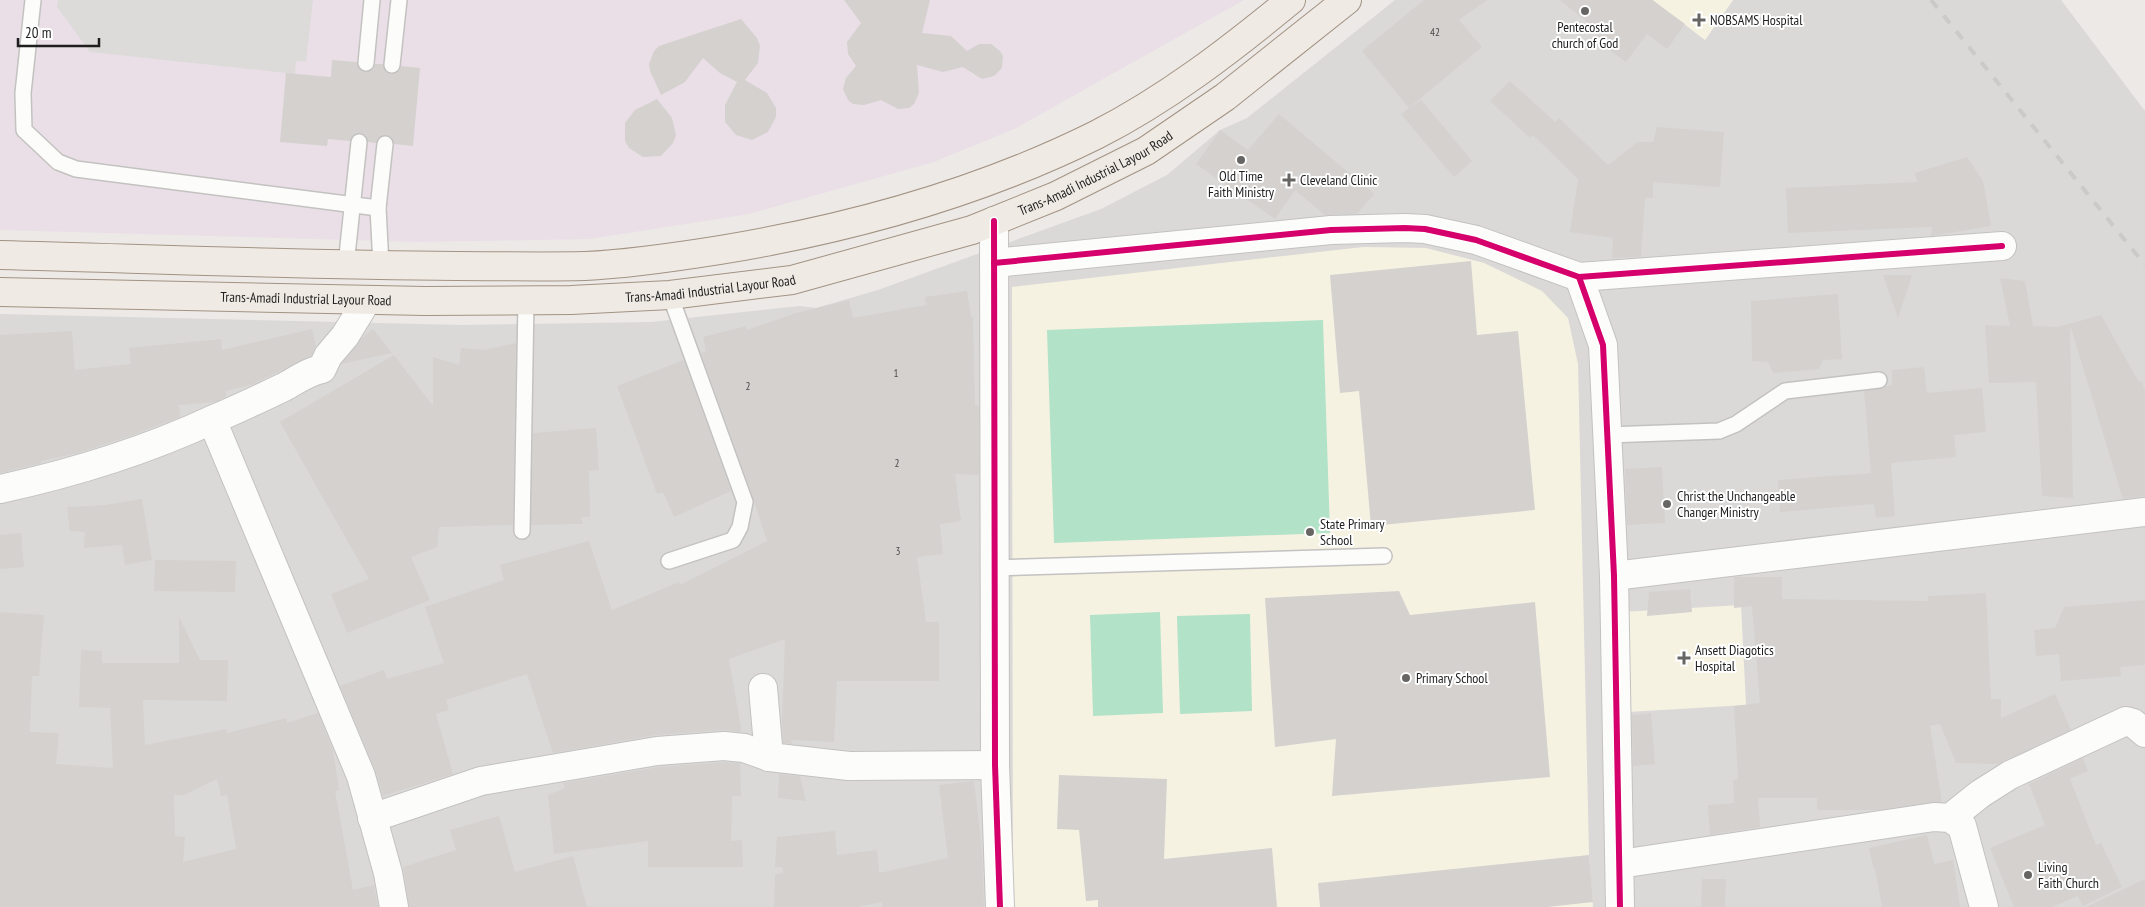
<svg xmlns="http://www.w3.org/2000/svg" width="2145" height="907" font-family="'PT Sans Narrow',sans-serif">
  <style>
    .residential { fill: #dbd9d8 }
    .industrial { fill: #eadfe7 }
    .education { fill: #f6f2e2 }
    .pitch { fill: #b2e2c7 }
    .parking { fill: #dcdbda }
    .building { fill: #d4d1cf; fill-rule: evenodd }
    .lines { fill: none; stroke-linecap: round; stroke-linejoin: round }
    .service-casing { stroke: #c3c2c1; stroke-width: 18 }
    .minor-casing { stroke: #c3c2c1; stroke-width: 30 }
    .primary-casing { stroke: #a29383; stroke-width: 30 }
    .service { stroke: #fcfcfb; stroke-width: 15 }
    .minor { stroke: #fcfcfb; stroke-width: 28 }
    .primary { stroke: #f0eae4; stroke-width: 28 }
    .rail { stroke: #cacac9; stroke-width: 4; stroke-dasharray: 10 10; stroke-linecap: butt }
    .cycleway-casing { stroke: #fff; stroke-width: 9 }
    .cycleway { stroke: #d6006c; stroke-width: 6 }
    .poi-dot { fill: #666564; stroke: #fff; stroke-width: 2 }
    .labels { text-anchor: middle; stroke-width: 4; stroke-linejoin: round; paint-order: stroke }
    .number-label { font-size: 11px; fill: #4c4b4a }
    .poi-label { font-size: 14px; fill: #1e1e1e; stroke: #fff; text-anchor: start }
    .street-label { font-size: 14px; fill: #1e1e1e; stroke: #fff }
  </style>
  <rect width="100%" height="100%" fill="#ece9e7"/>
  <path class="residential" d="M1395 0H1653L1705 40 1733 0H2061L2145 111V907H0V314L462 325 651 322 800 306 816 308 878 290 1101 209 1167 175 1220 130 1247 118Z"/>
  <path class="industrial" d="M0 0H1244L1014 129 934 162 749 214 590 239 417 242 0 230Z"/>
  <g class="education">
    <path d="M1653 0H1733L1705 40Z"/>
    <path d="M1363 247 1426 248 1484 263 1542 291 1568 318 1578 364 1589 855 1593 907H1013L1012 287Z"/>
    <path d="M1741 605 1746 705 1628 712 1622 612Z"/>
  </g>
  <g class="pitch">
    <path d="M1323 320 1330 533 1054 543 1047 330Z"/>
    <path d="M1160 612 1163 713 1093 716 1090 615Z"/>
    <path d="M1250 614 1252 711 1180 714 1177 616Z"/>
  </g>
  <path class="parking" d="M58 0H313L306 62 296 61 295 74 90 52 57 7Z"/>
  <g class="building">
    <path d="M844 0H930L922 33 951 36 967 51 979 44H991L1000 51 1003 56 1002 68 994 76 982 79 963 67 943 72 917 65 919 93 914 104 909 108 898 109 881 100 864 105 853 104 848 100 843 89 846 78 856 66 848 54 847 42 861 23Z"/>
    <path d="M1424 0H1487L1459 20 1482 47 1409 108 1362 51Z"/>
    <path d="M1560 0H1652L1685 24 1667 49 1647 34 1626 62 1594 39 1599 32Z"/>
    <path d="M741 19 757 38 760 46 758 63 745 80 767 93 776 108V117L768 132 752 140 736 135 725 122V105L737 82 720 73 703 58 685 82 661 95 650 71 649 64 654 51 659 46Z"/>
    <path d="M332 60 357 62 360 70 366 72 373 69 375 64H383L386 72 391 74 399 71 401 66 420 68 413 146 394 144 391 137 386 135 378 138 376 143 368 142 365 135 360 133 352 136 350 141 328 139 327 146 280 142 286 73 331 77Z"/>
    <path d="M1510 81 1555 122 1559 118 1608 165 1638 142H1653L1657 127 1724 132 1720 187 1653 182V198H1645L1641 257 1612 258 1613 238 1570 232 1578 179 1533 135 1530 138 1490 101Z"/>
    <path d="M657 99 672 118 676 135 673 143 661 156 643 157 629 148 625 141V123L635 110Z"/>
    <path d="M1421 100 1472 161 1454 177 1401 114Z"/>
    <path d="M1279 114 1374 194 1357 214 1325 215 1295 190 1275 219 1196 164 1220 130 1248 150Z"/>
    <path d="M1967 157 1983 181 1991 226 1931 236 1932 227 1788 233 1786 188 1917 182 1915 173Z"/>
    <path d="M1471 261 1477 335 1518 331 1535 510 1371 526 1359 391 1340 393 1330 275Z"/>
    <path d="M1883 275H1912L1898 318Z"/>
    <path d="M2000 278 2025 281 2033 326 2058 327 2101 315 2139 382 2142 381 2145 392V496L2123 499 2070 325 2073 498 2042 496 2036 382 1989 383 1985 325 2010 326Z"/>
    <path d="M967 291 971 317H973L975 406H979V475L955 474 961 521 940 524 943 554 917 557 926 622H939V681H837L834 742 791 740 792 744 783 743 782 721 785 639 729 659 741 728 740 732 723 730 656 735 553 753 527 674 446 700 449 710 436 714 453 774 383 796 375 770 340 686 384 670 387 679 444 663 425 607 504 580 500 565 589 541 612 610 679 582 680 585 767 541 748 483 701 353 706 351 703 337 746 326 747 330 796 313 849 300 853 318 926 305 925 297Z"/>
    <path d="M1838 294 1842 359 1823 360 1819 369 1773 373 1768 362 1752 361 1751 301Z"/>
    <path d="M312 329 316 346 311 356 251 385 226 391V397L215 402 179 405 180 417 130 436 78 453 41 461 42 463 0 473V335L72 331 75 370 131 364 129 348 221 339 222 350Z"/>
    <path d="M373 329 392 353 341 364 363 337Z"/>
    <path d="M516 343 513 525 439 527 437 547 411 557 430 600 347 633 331 594 369 579 280 422 394 355 433 406V357L459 365 461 348 484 350Z"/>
    <path d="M684 360 731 491 674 517 663 492 657 494 617 386Z"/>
    <path d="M1924 367 1927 393 1982 388 1986 432 1954 435 1956 457 1891 463 1895 516 1876 518 1874 504 1780 512 1778 480 1871 473 1864 391 1892 385V370Z"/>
    <path d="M596 428 599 470 589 471 590 517H581L583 524 531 525 533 433Z"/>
    <path d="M1662 467 1665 523 1627 525 1625 469Z"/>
    <path d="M142 499 152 560 125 565 122 545 84 548 85 532 70 531 67 507 105 505Z"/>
    <path d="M21 533 24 567 0 569V535Z"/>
    <path d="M155 560 236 561 235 592 154 591Z"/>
    <path d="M1734 577H1782V599L1928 601V596L1986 593 1991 699H2001V718L2055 694 2071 730 1998 764 1956 763 1940 724 1930 726 1942 802 1878 810H1817V798H1758L1760 827 1710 835 1708 805 1734 803 1733 780 1738 779 1734 706 1760 703 1752 606 1734 608Z"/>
    <path d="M1690 589 1692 612 1647 616 1649 592Z"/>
    <path d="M1399 591 1410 615 1535 602 1550 777 1332 796 1336 739 1275 747 1265 598Z"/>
    <path d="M2145 600V665L2120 667 2121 676 2061 681 2059 654 2036 656 2034 630 2055 628 2064 607Z"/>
    <path d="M0 612 44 615 39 676H32L30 732 59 733 56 764 113 768 110 708 79 707 81 650 102 651V663H179V617L200 660H228L227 701 143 700 145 745 227 729V733L286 718 287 723 318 713 333 750 339 790 335 791 353 890 374 885 378 907H0ZM217 779 221 796 227 795 236 849 183 862 185 837 175 836 174 795H184Z"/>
    <path d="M1651 713 1655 764 1633 766 1632 715Z"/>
    <path d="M2083 758 2088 771 2070 779 2096 845 2101 843 2122 887 2083 906 2078 896 2052 907H2014L1990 848 2045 825 2029 784Z"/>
    <path d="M724 762 740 763 741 796H732L731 841 742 840 743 867H648V841L554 854 548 795 565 788 563 783 659 767Z"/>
    <path d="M779 774 800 776 806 801 778 798Z"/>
    <path d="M1059 775 1167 779 1164 859 1272 848 1277 907H1098V900L1086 901 1079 830 1057 829Z"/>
    <path d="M974 781 982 849 984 907H882V902L857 907H774L775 875 783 873 782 867H775L777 837 835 831 837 855 877 850 879 873 948 858 939 785Z"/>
    <path d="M499 816 515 872 573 856 587 907H409L403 867 456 850 450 830Z"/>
    <path d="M1927 835 1934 864 1953 860 1960 907H1882L1875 869 1874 870 1869 848Z"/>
    <path d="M1589 855 1593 902 1548 907H1320L1318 883Z"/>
    <path d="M1702 879H1726L1725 907H1701Z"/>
    <path d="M2145 879V907H2086Z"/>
  </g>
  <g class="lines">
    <g class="service-casing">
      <g id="service">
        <path d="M33 0 23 93 24 130 58 162 76 169 378 208"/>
        <path d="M366 63 372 0"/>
        <path d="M392 65 399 0"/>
        <path d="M346 265 359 142"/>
        <path d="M381 265 378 208 385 144"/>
        <path d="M1607 435 1719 431 1736 424 1785 391 1879 380"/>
        <path d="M522 531 526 301"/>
        <path d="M669 561 733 540 740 527 745 502 670 295"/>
        <path d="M994 568 1384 556"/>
      </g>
    </g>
    <g class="minor-casing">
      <g id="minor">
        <path d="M994 221 995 765 1000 907"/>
        <path d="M994 263 1331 230 1405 228 1425 229 1476 240 1579 277 2002 246"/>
        <path d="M1579 277 1603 345 1614 576 1620 907"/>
        <path d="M212 420 361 776 388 873 394 907"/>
        <path d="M0 489C74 473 145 451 214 419 238 409 261 398 284 387 297 380 307 372 322 369L328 356 345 336 367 300"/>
        <path d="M1614 576 2145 512"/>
        <path d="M763 688 769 757"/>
        <path d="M372 818 481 781 657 751 724 746 744 748 769 757 849 766 995 765"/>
        <path d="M1950 818 1980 794 2010 775 2126 721 2133 723 2145 733"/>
        <path d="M1620 864 1934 817 1950 818 1962 826 1984 907"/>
      </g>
    </g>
    <g class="primary-casing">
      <g id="primary">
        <path d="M0 255C152 259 304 265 456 266 499 266 542 267 585 266 630 264 676 257 720 250 848 229 979 193 1096 135 1167 99 1230 50 1291 0"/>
        <path id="s1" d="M0 292 425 301 571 300 670 295 792 280 972 230 1056 196 1146 151 1225 97 1347 0"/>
      </g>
    </g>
    <use href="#service" class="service"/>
    <use href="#minor" class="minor"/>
    <use href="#primary" class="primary"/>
    <path class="rail" d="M1931 0 2145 265"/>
    <g class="cycleway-casing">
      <g id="cycleway">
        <path d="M994 221 995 765 1000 907"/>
        <path d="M994 263 1331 230 1405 228 1425 229 1476 240 1579 277 2002 246"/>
        <path d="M1579 277 1603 345 1614 576 1620 907"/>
      </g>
    </g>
    <use href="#cycleway" class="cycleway"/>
  </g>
  <g class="poi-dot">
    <circle cx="1585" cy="11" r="5"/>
    <path d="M1696.5 12.5h5v5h5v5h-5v5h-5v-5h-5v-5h5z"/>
    <circle cx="1241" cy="160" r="5"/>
    <path d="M1286.5 172.5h5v5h5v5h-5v5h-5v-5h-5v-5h5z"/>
    <circle cx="1667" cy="504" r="5"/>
    <circle cx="1310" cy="532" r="5"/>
    <path d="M1681.5 650.5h5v5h5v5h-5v5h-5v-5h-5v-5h5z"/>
    <circle cx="1406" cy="678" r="5"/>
    <circle cx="2028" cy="875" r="5"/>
  </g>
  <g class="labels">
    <g class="number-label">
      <text x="1435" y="36">42</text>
      <text x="896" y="377">1</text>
      <text x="748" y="390">2</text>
      <text x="897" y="467">2</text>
      <text x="898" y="555">3</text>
    </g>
    <g class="poi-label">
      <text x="1710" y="25">NOBSAMS Hospital</text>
      <text x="1585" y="32" text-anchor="middle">Pentecostal<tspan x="1585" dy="16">church of God</tspan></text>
      <text x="1241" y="181" text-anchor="middle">Old Time<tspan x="1241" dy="16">Faith Ministry</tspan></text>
      <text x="1300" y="185">Cleveland Clinic</text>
      <text x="1677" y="501">Christ the Unchangeable<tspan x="1677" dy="16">Changer Ministry</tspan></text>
      <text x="1320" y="529">State Primary<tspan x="1320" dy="16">School</tspan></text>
      <text x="1695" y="655">Ansett Diagotics<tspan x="1695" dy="16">Hospital</tspan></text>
      <text x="1416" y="683">Primary School</text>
      <text x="2038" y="872">Living<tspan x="2038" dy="16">Faith Church</tspan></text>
    </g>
    <g class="street-label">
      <text dy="5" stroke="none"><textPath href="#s1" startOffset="1116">Trans-Amadi Industrial Layour Road</textPath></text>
      <text dy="5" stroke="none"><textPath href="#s1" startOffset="711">Trans-Amadi Industrial Layour Road</textPath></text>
      <text dy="5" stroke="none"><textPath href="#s1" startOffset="306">Trans-Amadi Industrial Layour Road</textPath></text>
    </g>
  </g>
  <path d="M18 38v8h81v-8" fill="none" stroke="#1e1e1e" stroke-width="2.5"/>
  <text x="25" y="38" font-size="15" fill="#1e1e1e" stroke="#ffffff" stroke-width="4" paint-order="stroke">20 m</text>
</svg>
